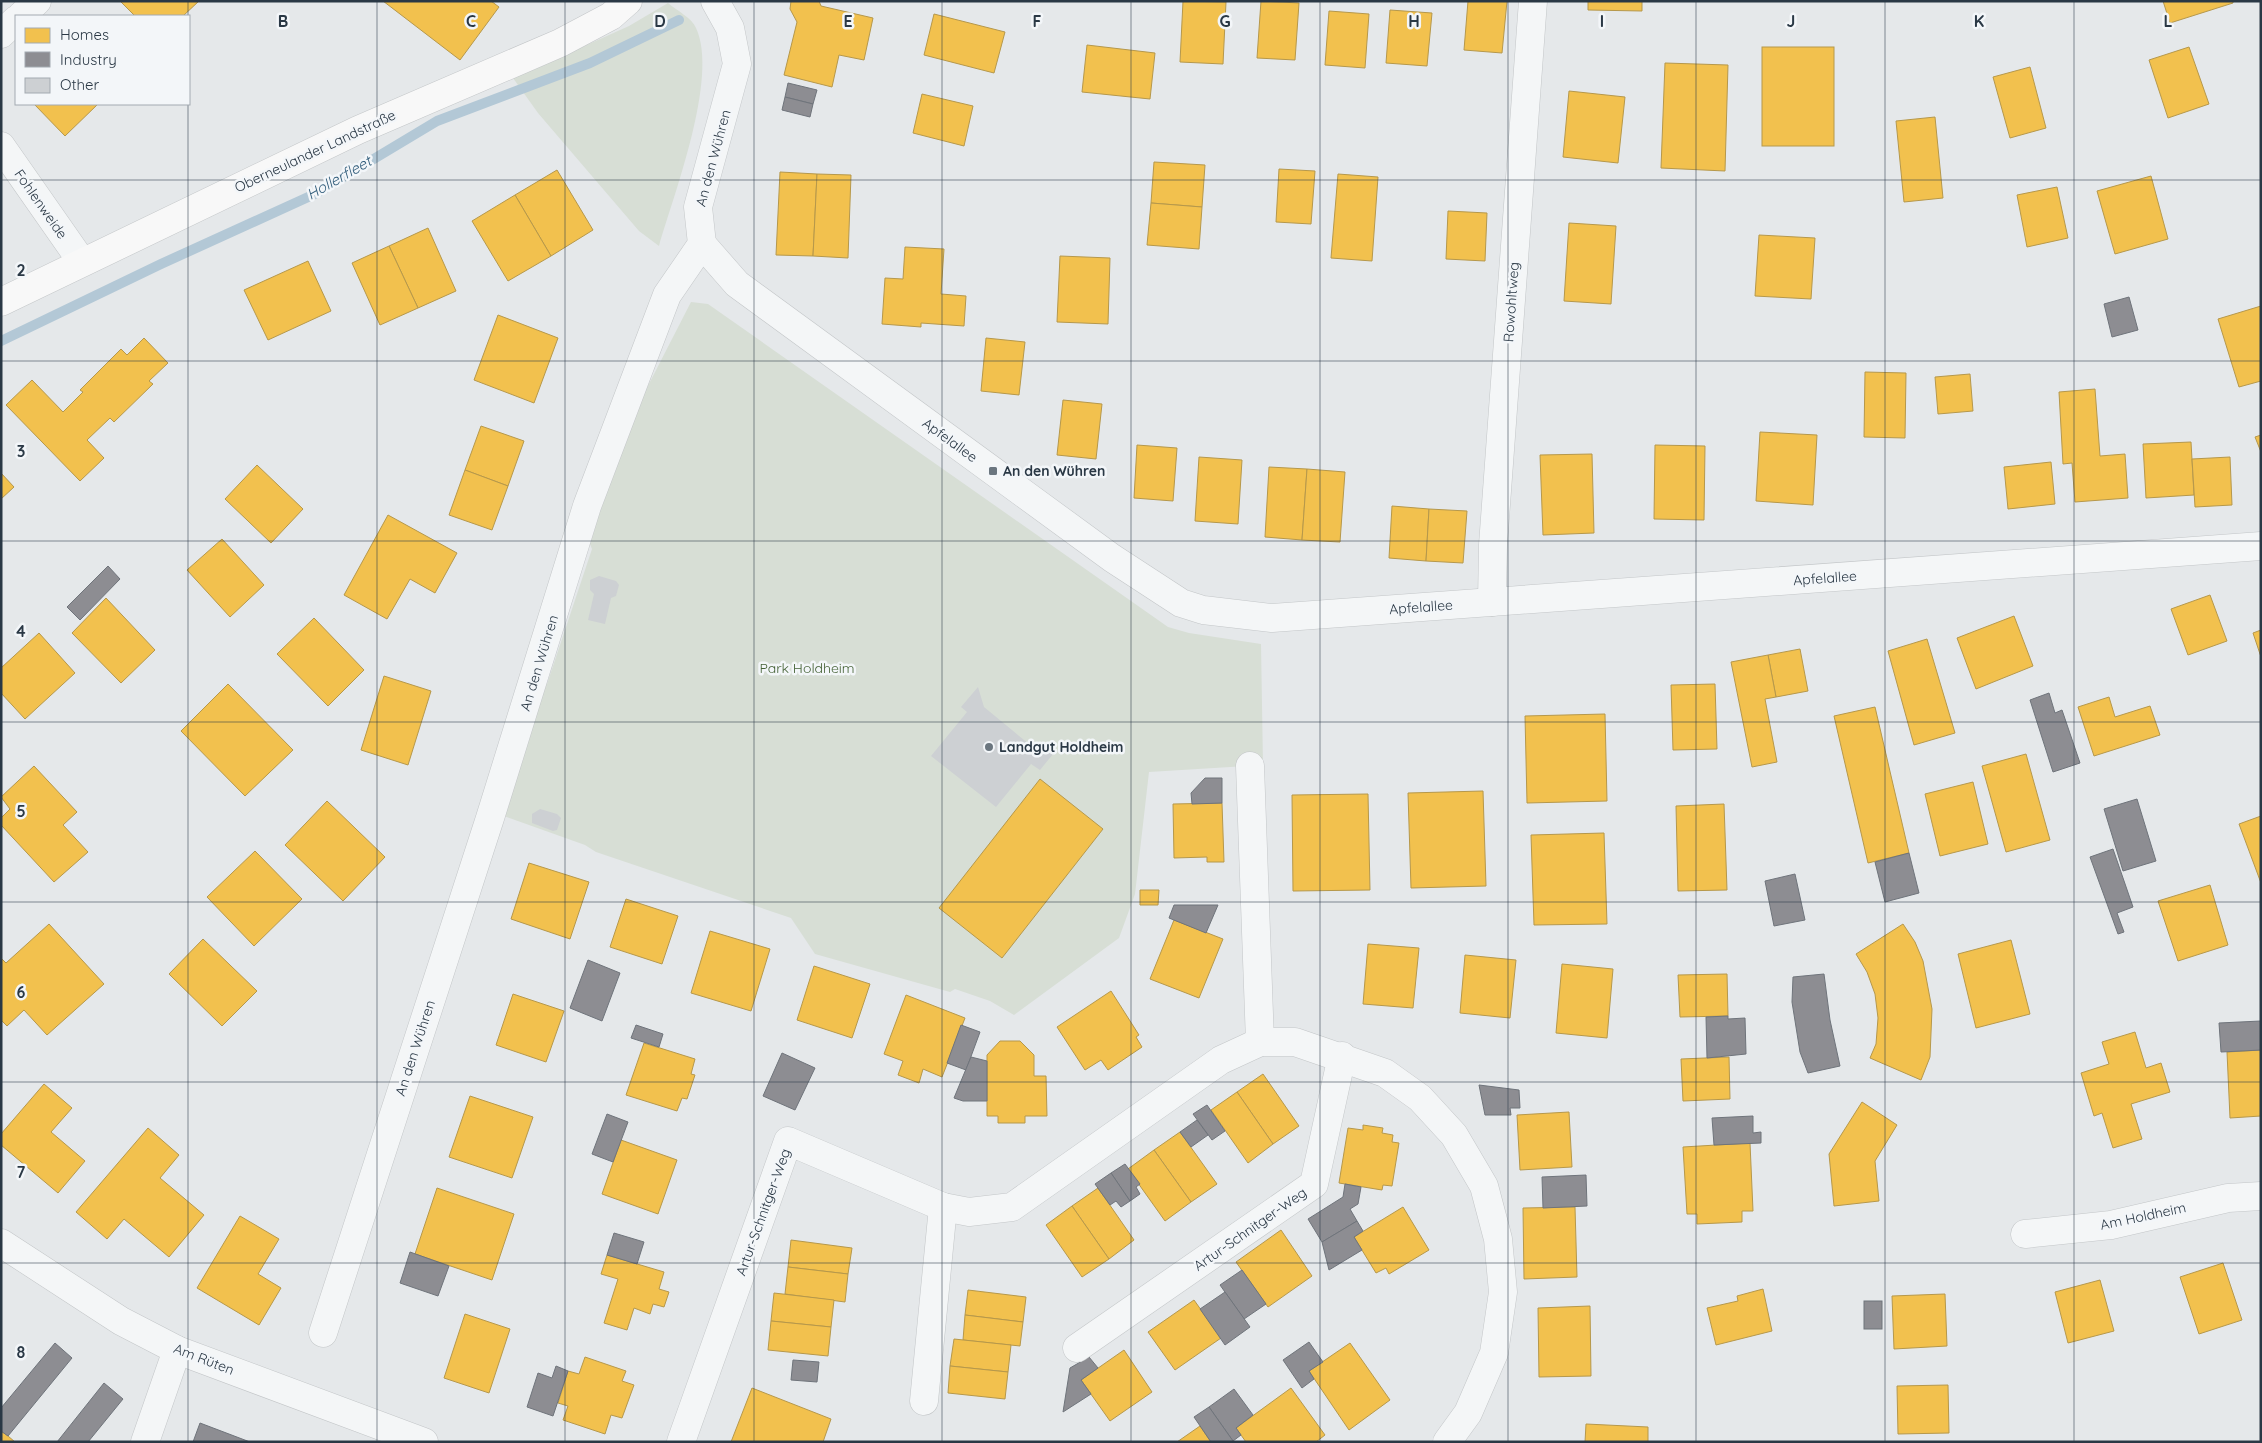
<svg xmlns="http://www.w3.org/2000/svg" width="2262" height="1443" font-family="Quicksand,sans-serif">
  <style>
    .green { fill: #d7ded5 }
    .homes { fill: #f2c14e; stroke: #b6984b }
    .industry { fill: #8d8d92; stroke: #6f747b }
    .lines { fill: none; stroke-linecap: round; stroke-linejoin: round }
    .stream { stroke: #b3c8d6; stroke-width: 10 }
    .building { fill: #cdd0d3 }
    .street-casing { stroke: #c3c6c8; stroke-width: 29 }
    .secondary-casing { stroke: #c3c6c8; stroke-width: 29 }
    .street { stroke: #f4f6f7; stroke-width: 28 }
    .secondary { stroke: #f8f8f8; stroke-width: 28 }
    .grid { fill: none; stroke: #2a3845; stroke-width: 1; stroke-opacity: 0.55 }
    .poi-dot { fill: #6b767f; stroke: #f3f6f9; stroke-width: 2 }
    .labels { text-anchor: middle; stroke-width: 5; stroke-linejoin: round; paint-order: stroke }
    .street-label { font-size: 14px; fill: #2a3845; stroke: #f3f6f9 }
    .poi-label { font-size: 14px; font-weight: bold; fill: #2a3845; stroke: #f3f6f9; text-anchor: start }
    .park-label { font-size: 14px; fill: #456236; stroke: #f3f6f9 }
    .water-label { font-size: 15px; font-style: italic; fill: #325d7b; stroke: #f3f6f9 }
    .grid-label { font-size: 16px; text-anchor: middle; font-weight: bold; fill: #2a3845; stroke: #f3f6f9; stroke-width: 5; stroke-linejoin: round; paint-order: stroke }
  </style>
  <rect width="100%" height="100%" fill="#e5e8ea"/>
  <g class="green">
    <path d="M668 3C676 10 692 18 696 28 719 77 674 194 659 246L639 231 538 113 513 78 629 26Z"/>
    <path d="M691 302 708 304 1168 627 1189 633 1261 644 1263 765 1149 772 1135 894 1119 938 1014 1015 990 1001 955 989 950 992 815 954 791 918 596 852 585 845 504 816 539 686 547 684 592 549 585 532 615 450Z"/>
  </g>
  <g class="homes">
    <path d="M120 1H199L183 16H135Z"/>
    <path d="M383 1H491L499 7 460 60Z"/>
    <path d="M791 1H819L821 6 873 18 864 60 839 55 832 87 784 75 797 22 790 9Z"/>
    <path d="M1183 1 1226 2 1223 64 1180 62Z"/>
    <path d="M1261 1 1299 3 1295 60 1257 58Z"/>
    <path d="M1468 1H1507L1502 53 1464 50Z"/>
    <path d="M1588 1H1642V11L1588 10Z"/>
    <path d="M2163 1H2233V3L2170 23Z"/>
    <path d="M1390 10 1432 13 1427 66 1386 63Z"/>
    <path d="M1329 11 1369 14 1365 68 1325 65Z"/>
    <path d="M934 14 1005 32 994 73 924 55Z"/>
    <path d="M1087 45 1155 53 1150 99 1082 92Z"/>
    <rect x="1762" y="47" width="72" height="99"/>
    <path d="M2189 47 2209 104 2168 118 2149 60Z"/>
    <path d="M1665 63 1728 65 1725 171 1661 168Z"/>
    <path d="M2030 67 2046 128 2010 138 1993 77Z"/>
    <path d="M1569 91 1625 97 1618 163 1563 157Z"/>
    <path d="M922 94 973 106 964 146 913 133Z"/>
    <path d="M34 104H98L65 136Z"/>
    <path d="M1935 117 1943 198 1904 202 1896 121Z"/>
    <path d="M1154 162 1205 165 1202 207 1151 203Z"/>
    <path d="M1279 169 1315 171 1311 224 1276 222Z"/>
    <path d="M557 170 593 230 551 256 515 195Z"/>
    <path d="M780 172 817 174 813 256 776 255Z"/>
    <path d="M817 174 851 175 848 258 813 256Z"/>
    <path d="M1338 174 1378 177 1372 261 1331 258Z"/>
    <path d="M2151 176 2168 239 2115 254 2097 191Z"/>
    <path d="M2057 187 2068 238 2027 247 2017 195Z"/>
    <path d="M515 195 551 256 508 281 472 221Z"/>
    <path d="M1151 203 1202 207 1199 249 1147 245Z"/>
    <path d="M1448 211 1487 213 1485 261 1446 259Z"/>
    <path d="M1569 223 1616 226 1611 304 1564 301Z"/>
    <path d="M428 228 456 291 418 308 389 246Z"/>
    <path d="M1759 235 1815 238 1811 299 1755 296Z"/>
    <path d="M389 246 418 308 380 325 352 263Z"/>
    <path d="M905 247 944 249 941 294 966 296 964 326 921 323V327L882 324 885 278 903 279Z"/>
    <path d="M1060 256 1110 258 1108 324 1057 322Z"/>
    <path d="M308 261 331 311 268 340 244 290Z"/>
    <path d="M2261 306V381L2239 387 2218 319Z"/>
    <path d="M498 315 558 338 534 403 474 380Z"/>
    <path d="M144 338 168 363 149 381 153 384 114 422 110 418 87 440 104 458 80 481 6 405 32 380 63 412 83 392 80 390 121 349 127 355Z"/>
    <path d="M986 338 1025 342 1019 395 981 391Z"/>
    <path d="M1865 372 1906 373 1905 438 1864 437Z"/>
    <path d="M1970 374 1973 411 1938 414 1935 377Z"/>
    <path d="M2095 389 2100 456 2125 454 2128 498 2075 502 2072 463 2063 464 2059 392Z"/>
    <path d="M1063 400 1102 404 1096 459 1057 455Z"/>
    <path d="M481 426 524 441 508 486 465 470Z"/>
    <path d="M1760 432 1817 435 1813 505 1756 501Z"/>
    <path d="M2261 435V452L2255 437Z"/>
    <path d="M2191 442 2194 495 2146 498 2143 444Z"/>
    <path d="M1137 445 1177 448 1173 501 1134 498Z"/>
    <path d="M1655 445 1705 446 1704 520 1654 519Z"/>
    <path d="M1592 454 1594 533 1543 535 1540 455Z"/>
    <path d="M1199 457 1242 460 1238 524 1195 521Z"/>
    <path d="M2230 457 2232 505 2195 507 2192 459Z"/>
    <path d="M2051 462 2055 504 2008 509 2004 467Z"/>
    <path d="M257 465 303 509 271 543 225 499Z"/>
    <path d="M1269 467 1307 469 1302 540 1265 537Z"/>
    <path d="M1307 469 1345 472 1340 542 1302 540Z"/>
    <path d="M465 470 508 486 492 530 449 515Z"/>
    <path d="M1 473 14 487 1 499Z"/>
    <path d="M1392 506 1429 509 1426 561 1389 558Z"/>
    <path d="M1429 509 1467 511 1463 563 1426 561Z"/>
    <path d="M388 515 457 553 435 593 410 579 387 619 344 595Z"/>
    <path d="M222 539 264 585 230 617 187 570Z"/>
    <path d="M2210 595 2227 641 2188 655 2171 609Z"/>
    <path d="M106 598 155 650 121 683 72 633Z"/>
    <path d="M2014 616 2033 666 1976 689 1957 638Z"/>
    <path d="M314 618 364 670 328 706 277 654Z"/>
    <path d="M2261 630V657L2253 633Z"/>
    <path d="M39 633 75 673 25 719 1 693V668Z"/>
    <path d="M1927 639 1955 733 1914 745 1888 651Z"/>
    <path d="M1800 649 1808 691 1776 697 1768 655Z"/>
    <path d="M1768 655 1776 697 1765 699 1777 762 1752 767 1731 662Z"/>
    <path d="M384 676 431 691 408 765 361 750Z"/>
    <path d="M228 684 293 750 245 796 181 731Z"/>
    <path d="M1715 684 1717 749 1673 750 1671 685Z"/>
    <path d="M2109 697 2115 717 2150 706 2160 735 2094 756 2078 707Z"/>
    <path d="M1875 707 1909 853 1868 863 1834 716Z"/>
    <path d="M1605 714 1607 801 1527 803 1525 716Z"/>
    <path d="M2026 754 2050 840 2006 852 1982 766Z"/>
    <path d="M34 766 77 812 63 825 88 852 54 882 1 825V818L10 809 1 797Z"/>
    <path d="M1040 779 1103 829 1002 958 939 908Z"/>
    <path d="M1973 782 1988 844 1940 856 1925 794Z"/>
    <path d="M1483 791 1486 886 1411 888 1408 793Z"/>
    <path d="M1368 794 1370 890 1293 891 1292 795Z"/>
    <path d="M327 801 385 857 343 901 285 845Z"/>
    <path d="M1222 803 1224 862H1207V857L1174 858 1173 804Z"/>
    <path d="M1724 804 1727 890 1678 891 1676 806Z"/>
    <path d="M2261 816V883L2239 824Z"/>
    <path d="M1604 833 1607 924 1534 925 1531 835Z"/>
    <path d="M255 851 302 899 254 946 207 897Z"/>
    <path d="M529 863 589 882 570 939 511 919Z"/>
    <path d="M2210 885 2228 945 2178 961 2158 901Z"/>
    <path d="M1140 890H1159L1158 905H1140Z"/>
    <path d="M626 899 678 916 662 964 610 947Z"/>
    <path d="M1174 920 1223 939 1199 998 1150 979Z"/>
    <path d="M49 924 104 984 47 1035 24 1010 7 1026 1 1020V958L6 963Z"/>
    <path d="M1903 924 1915 942 1923 961 1932 1009 1930 1057 1921 1080 1870 1058 1876 1044 1878 1018 1875 994 1867 972 1856 954Z"/>
    <path d="M710 931 770 949 751 1011 691 993Z"/>
    <path d="M203 939 257 991 222 1026 169 974Z"/>
    <path d="M2011 940 2030 1014 1976 1028 1958 954Z"/>
    <path d="M1368 944 1419 948 1413 1008 1363 1004Z"/>
    <path d="M1465 955 1516 960 1510 1018 1460 1013Z"/>
    <path d="M1562 964 1613 969 1607 1038 1556 1033Z"/>
    <path d="M814 966 870 984 852 1038 797 1020Z"/>
    <path d="M1727 974 1728 1016 1680 1017 1678 975Z"/>
    <path d="M1111 991 1139 1035 1136 1037 1142 1047 1108 1070 1101 1060 1085 1070 1057 1027Z"/>
    <path d="M513 994 564 1011 546 1062 496 1045Z"/>
    <path d="M906 995 965 1018 942 1077 923 1069 919 1083 898 1075 903 1061 884 1054Z"/>
    <path d="M2135 1032 2146 1068 2161 1063 2170 1092 2131 1104 2142 1139 2113 1148 2102 1113 2094 1116 2081 1073 2109 1064 2102 1042Z"/>
    <path d="M1000 1041H1020L1034 1055V1076H1046L1047 1116H1025V1123H998V1116H987V1055Z"/>
    <path d="M644 1043 695 1059 691 1074 695 1075 687 1099 682 1098 677 1111 626 1095Z"/>
    <path d="M2261 1050V1116L2230 1118 2227 1052Z"/>
    <path d="M1729 1057 1730 1099 1683 1101 1681 1059Z"/>
    <path d="M1263 1074 1299 1126 1273 1144 1237 1092Z"/>
    <path d="M44 1084 72 1108 51 1132 85 1161 58 1193 1 1145V1134Z"/>
    <path d="M1237 1092 1273 1144 1248 1163 1211 1110Z"/>
    <path d="M470 1096 533 1117 512 1178 449 1157Z"/>
    <path d="M1862 1102 1897 1125 1875 1161 1879 1201 1834 1206 1829 1154Z"/>
    <path d="M1569 1112 1572 1167 1520 1170 1517 1115Z"/>
    <path d="M1363 1125 1383 1128 1382 1133 1393 1135 1392 1142 1399 1143 1392 1186 1383 1185 1382 1190 1339 1183 1348 1128 1363 1130Z"/>
    <path d="M148 1128 179 1155 160 1178 204 1215 169 1257 124 1219 107 1239 76 1212Z"/>
    <path d="M1180 1132 1217 1184 1191 1202 1154 1150Z"/>
    <path d="M621 1140 677 1160 658 1214 602 1194Z"/>
    <path d="M1750 1143 1753 1211H1742V1222L1697 1224V1214H1687L1683 1147Z"/>
    <path d="M1154 1150 1191 1202 1165 1221 1128 1169Z"/>
    <path d="M437 1188 514 1214 492 1280 415 1254Z"/>
    <path d="M1098 1188 1134 1240 1109 1259 1072 1206Z"/>
    <path d="M1072 1206 1109 1259 1082 1277 1046 1225Z"/>
    <path d="M1403 1207 1429 1250 1389 1274 1386 1268 1376 1273 1354 1237Z"/>
    <path d="M1575 1207 1577 1277 1524 1279 1523 1208Z"/>
    <path d="M240 1216 279 1239 258 1274 281 1288 259 1325 197 1288Z"/>
    <path d="M1281 1230 1312 1276 1268 1307 1236 1262Z"/>
    <path d="M791 1240 852 1248 848 1274 788 1267Z"/>
    <path d="M607 1255 664 1272 659 1289 669 1292 664 1307 653 1304 650 1314 634 1308 627 1330 604 1323 618 1279 601 1274Z"/>
    <path d="M2223 1263 2242 1320 2199 1334 2180 1277Z"/>
    <path d="M788 1267 848 1274 845 1302 785 1294Z"/>
    <path d="M2100 1280 2114 1331 2068 1343 2055 1292Z"/>
    <path d="M1763 1289 1772 1331 1716 1345 1707 1308 1738 1301 1737 1296Z"/>
    <path d="M968 1290 1026 1297 1023 1322 965 1315Z"/>
    <path d="M774 1293 834 1300 831 1327 771 1321Z"/>
    <path d="M1945 1294 1947 1346 1894 1349 1892 1296Z"/>
    <path d="M1194 1300 1221 1338 1175 1370 1148 1332Z"/>
    <path d="M1590 1306 1591 1376 1539 1377 1538 1308Z"/>
    <path d="M465 1314 510 1329 489 1393 444 1378Z"/>
    <path d="M965 1315 1023 1322 1020 1346 963 1340Z"/>
    <path d="M771 1321 831 1327 828 1356 768 1350Z"/>
    <path d="M954 1339 1011 1345 1008 1372 950 1366Z"/>
    <path d="M1350 1343 1390 1400 1349 1430 1309 1371Z"/>
    <path d="M1124 1350 1152 1392 1110 1421 1081 1380Z"/>
    <path d="M585 1357 626 1371 622 1381 634 1385 622 1418 611 1415 605 1434 563 1420 568 1406 558 1403 568 1371 579 1374Z"/>
    <path d="M950 1366 1008 1372 1005 1399 948 1393Z"/>
    <path d="M1948 1385 1949 1433 1898 1434 1897 1386Z"/>
    <path d="M752 1388 831 1419 823 1442H731Z"/>
    <path d="M1291 1388 1325 1435 1316 1442H1246L1236 1428Z"/>
    <path d="M1586 1424 1648 1427V1442H1585Z"/>
    <path d="M1200 1426 1211 1442H1177Z"/>
    <path d="M1 1431 8 1436 15 1442H1Z"/>
  </g>
  <g class="industry">
    <path d="M788 83 817 90 813 104 785 97Z"/>
    <path d="M785 97 813 104 810 117 782 110Z"/>
    <path d="M2129 297 2138 330 2112 337 2104 304Z"/>
    <path d="M108 566 120 579 80 620 67 607Z"/>
    <path d="M2049 693 2055 713 2062 710 2080 763 2053 772 2030 700Z"/>
    <path d="M1205 778H1222V803L1192 804 1191 793Z"/>
    <path d="M2137 799 2156 861 2123 871 2104 809Z"/>
    <path d="M2113 849 2133 907 2117 913 2124 932 2118 934 2090 857Z"/>
    <path d="M1909 853 1919 893 1885 902 1875 862Z"/>
    <path d="M1795 874 1805 920 1774 926 1765 881Z"/>
    <path d="M1174 905H1218L1206 933 1169 918Z"/>
    <path d="M588 960 620 973 602 1021 570 1008Z"/>
    <path d="M1824 974 1830 1020 1840 1066 1808 1073 1800 1052 1792 1002 1793 977Z"/>
    <path d="M1728 1016V1019L1745 1018 1746 1054 1707 1058 1706 1017Z"/>
    <path d="M2261 1021V1050L2221 1052 2219 1023Z"/>
    <path d="M636 1025 663 1034 659 1047 631 1038Z"/>
    <path d="M961 1025 980 1032 966 1070 947 1063Z"/>
    <path d="M782 1053 815 1068 795 1110 763 1096Z"/>
    <path d="M971 1057 987 1061V1101H963L954 1098Z"/>
    <path d="M1479 1085 1519 1090 1520 1108H1510L1511 1115H1485Z"/>
    <path d="M1207 1105 1225 1131 1212 1140 1193 1114Z"/>
    <path d="M607 1114 628 1122 613 1162 592 1154Z"/>
    <path d="M1753 1116V1133L1761 1132V1143L1714 1145 1712 1118Z"/>
    <path d="M1197 1120 1208 1135 1191 1147 1180 1132Z"/>
    <path d="M1125 1164 1140 1184 1136 1187 1140 1194 1130 1201 1111 1173Z"/>
    <path d="M1111 1173 1130 1201 1121 1207 1116 1201 1110 1205 1095 1184Z"/>
    <path d="M1586 1175 1587 1206 1543 1208 1542 1177Z"/>
    <path d="M1345 1184 1361 1187 1358 1204 1350 1209 1357 1221 1322 1242 1308 1219 1343 1197Z"/>
    <path d="M1357 1221 1363 1231 1354 1237 1362 1250 1329 1270 1322 1242Z"/>
    <path d="M614 1233 644 1242 637 1264 607 1255Z"/>
    <path d="M410 1252 449 1266 438 1296 400 1283Z"/>
    <path d="M1242 1270 1266 1304 1244 1319 1220 1285Z"/>
    <path d="M1225 1292 1250 1327 1225 1345 1200 1309Z"/>
    <rect x="1864" y="1301" width="18" height="28"/>
    <path d="M1309 1342 1323 1362 1309 1371 1314 1379 1302 1388 1283 1360Z"/>
    <path d="M55 1343 72 1358 8 1436 1 1431V1408Z"/>
    <path d="M1089 1357 1098 1368 1081 1380 1091 1394 1063 1412 1070 1368Z"/>
    <path d="M793 1360 819 1362 817 1382 791 1380Z"/>
    <path d="M556 1366 568 1371 553 1416 527 1407 538 1373 552 1378Z"/>
    <path d="M104 1383 123 1399 88 1442H57Z"/>
    <path d="M1234 1389 1253 1415 1236 1428 1241 1435 1233 1441 1209 1407Z"/>
    <path d="M1209 1407 1233 1441 1232 1442H1211L1194 1417Z"/>
    <path d="M200 1423 250 1442H193Z"/>
  </g>
  <g class="lines">
    <path class="stream" d="M1 341 161 264 317 193 437 121 590 63 679 20"/>
  </g>
  <g class="building">
    <path d="M599 576 616 581 619 585 616 596 611 598 605 624 588 620 594 594 590 590V580Z"/>
    <path d="M978 687 984 707 1024 740 1032 746 1044 748 1052 745 1053 754 1040 770 1031 764 996 807 931 756 967 712 961 707Z"/>
    <path d="M540 809 557 814 561 818 557 830 553 831 532 823V814Z"/>
  </g>
  <g class="lines">
    <g class="street-casing">
      <g id="street">
        <path d="M21 16 37 1"/>
        <path d="M1 34 16 20"/>
        <path d="M1 146 82 262"/>
        <path d="M702 244 737 284 1112 558 1181 603 1203 610 1272 618 2261 546"/>
        <path d="M1492 602 1493 545 1533 1"/>
        <path d="M1250 766 1260 1042"/>
        <path d="M2025 1234 2111 1225 2228 1198 2261 1196"/>
        <path d="M1 1243 121 1321 177 1350 424 1442"/>
        <path d="M323 1333 490 818 587 506 667 295 702 244 698 207 737 64 730 28 715 1"/>
        <path d="M1077 1348 1314 1184 1342 1056"/>
        <path d="M924 1401 943 1207"/>
        <path d="M145 1442 177 1350"/>
        <path d="M681 1442 788 1141 943 1207 969 1212 1012 1207 1221 1060 1260 1042H1295L1385 1073 1420 1098 1454 1135 1484 1186 1498 1239 1503 1292 1494 1353 1468 1413 1447 1442"/>
      </g>
    </g>
    <g class="secondary-casing">
      <path id="secondary" d="M1 302 358 130 560 43 611 16 628 1"/>
    </g>
    <use href="#street" class="street"/>
    <use href="#secondary" class="secondary"/>
  </g>
  <path class="grid" d="M188 1V16M377 1V1442M565 1V1442M754 1V1442M942 1V1442M1131 1V1442M1320 1V1442M1508 1V1442M1696 1V1442M1885 1V1442M2074 1V1442M188 104V1442M1 180H2261M1 361H2261M1 541H2261M1 722H2261M1 902H2261M1 1082H2261M1 1263H2261"/>
  <g class="poi-dot">
    <rect x="988" y="466" width="10" height="10" rx="2.5"/>
    <circle cx="989" cy="747" r="5"/>
  </g>
  <g class="labels">
    <g class="street-label">
      <text transform="translate(315 151) rotate(-25)" y="5">Oberneulander Landstraße</text>
      <text transform="translate(713 158) rotate(-75)" y="5">An den Wühren</text>
      <text transform="translate(41 204) rotate(55)" y="5">Fohlenweide</text>
      <text transform="translate(1511 302) rotate(-86)" y="5">Rowohltweg</text>
      <text transform="translate(950 440) rotate(36)" y="5">Apfelallee</text>
      <text transform="translate(1825 578) rotate(-4)" y="5">Apfelallee</text>
      <text transform="translate(1421 607) rotate(-4)" y="5">Apfelallee</text>
      <text transform="translate(539 663) rotate(-73)" y="5">An den Wühren</text>
      <text transform="translate(415 1048) rotate(-72)" y="5">An den Wühren</text>
      <text transform="translate(763 1212) rotate(-70)" y="5">Artur-Schnitger-Weg</text>
      <text transform="translate(2143 1216) rotate(-12)" y="5">Am Holdheim</text>
      <text transform="translate(1250 1229) rotate(-35)" y="5">Artur-Schnitger-Weg</text>
      <text transform="translate(204 1359) rotate(21)" y="5">Am Rüten</text>
    </g>
    <g class="poi-label">
      <text x="1003" y="476">An den Wühren</text>
      <text x="999" y="752">Landgut Holdheim</text>
    </g>
    <g class="park-label">
      <text x="807" y="673">Park Holdheim</text>
    </g>
    <g class="water-label">
      <text transform="translate(339 178) rotate(-30)" y="5">Hollerfleet</text>
    </g>
  </g>
  <g class="grid-label">
    <text x="283" y="27">B</text>
    <text x="471" y="27">C</text>
    <text x="660" y="27">D</text>
    <text x="848" y="27">E</text>
    <text x="1037" y="27">F</text>
    <text x="1225" y="27">G</text>
    <text x="1414" y="27">H</text>
    <text x="1602" y="27">I</text>
    <text x="1791" y="27">J</text>
    <text x="1979" y="27">K</text>
    <text x="2168" y="27">L</text>
    <text x="21" y="276">2</text>
    <text x="21" y="457">3</text>
    <text x="21" y="637">4</text>
    <text x="21" y="817">5</text>
    <text x="21" y="998">6</text>
    <text x="21" y="1178">7</text>
    <text x="21" y="1358">8</text>
  </g>
  <rect width="2262" height="1443" fill="none" stroke="#2a3845" stroke-width="5"/>
  <rect x="15" y="15" width="175" height="90" fill="#f3f6f9" stroke="#a3aab1"/>
  <rect x="25" y="28" width="25" height="15" fill="#f2c14e" stroke="#a3aab1"/>
  <text x="60" y="40" font-size="15" fill="#2a3845">Homes</text>
  <rect x="25" y="52" width="25" height="15" fill="#8d8d92" stroke="#a3aab1"/>
  <text x="60" y="65" font-size="15" fill="#2a3845">Industry</text>
  <rect x="25" y="78" width="25" height="15" fill="#cdd0d3" stroke="#a3aab1"/>
  <text x="60" y="90" font-size="15" fill="#2a3845">Other</text>
</svg>
